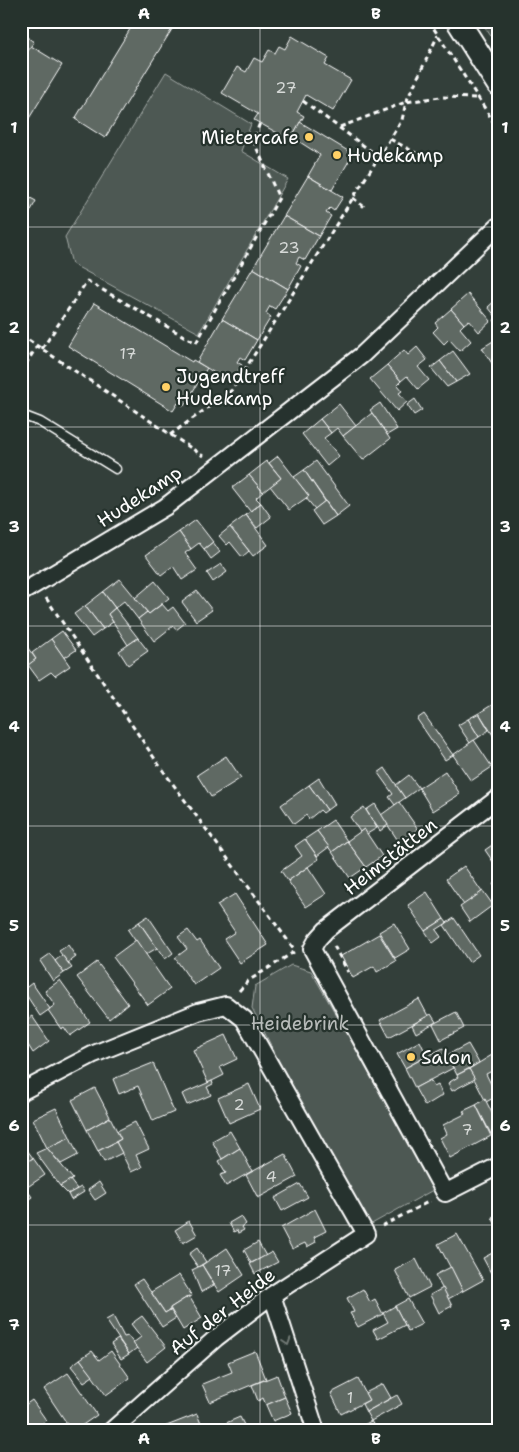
<svg xmlns="http://www.w3.org/2000/svg" width="519" height="1452" font-family="'Shantell Sans',sans-serif">
  <style>
    .green { fill: #4d5853; stroke: #a6aca9 }
    .building { fill: #5f6964; stroke: #fff }
    .lines { fill: none; stroke-linecap: round; stroke-linejoin: round }
    .service-casing { stroke: #fff; stroke-width: 11 }
    .minor-casing { stroke: #fff; stroke-width: 20 }
    .secondary-casing { stroke: #fff; stroke-width: 26 }
    .path { stroke: #fff; stroke-width: 3; stroke-dasharray: 5 4; stroke-linecap: butt }
    .service { stroke: #26332d; stroke-width: 8 }
    .minor { stroke: #26332d; stroke-width: 16 }
    .secondary { stroke: #26332d; stroke-width: 22 }
    .oneway { stroke: #727a76 }
    .grid { fill: none; stroke: #fff; stroke-width: 1; stroke-opacity: 0.55 }
    .poi-dot { fill: #ffd166; stroke: #26332d; stroke-width: 2 }
    .labels { text-anchor: middle; stroke-width: 4.5; stroke-linejoin: round; paint-order: stroke }
    .number-label { font-size: 16px; fill: #d7dad8 }
    .poi-label { font-size: 19px; fill: #fff; stroke: #26332d; text-anchor: start }
    .street-label { font-size: 19px; fill: #fff; stroke: #26332d }
    .park-label { font-size: 19px; fill: #b8bcba; stroke: #26332d }
    .neatline { fill: none; stroke: #fff; stroke-width: 2 }
    .grid-label { font-size: 16px; text-anchor: middle; font-weight: bold; fill: #fff }
  </style>
  <rect width="100%" height="100%" fill="#333f3a"/>
  <filter id="ink" filterUnits="userSpaceOnUse"><feTurbulence type="fractalNoise" baseFrequency=".02" numOctaves="2"/><feDisplacementMap in="SourceGraphic" scale="10" xChannelSelector="R" yChannelSelector="G"/><feConvolveMatrix kernelMatrix="1 2 1 2 8 2 1 2 1" color-interpolation-filters="sRGB"/></filter>
  <g filter="url(#ink)">
    <g class="green">
      <path d="M481 21H498V47Z"/>
      <path d="M166 72 251 124 241 151 288 179 199 333 72 264 65 237Z"/>
      <path d="M291 965 311 971 349 1037 433 1190 368 1226 285 1073 252 1008 255 986Z"/>
    </g>
    <g class="building">
      <path d="M135 21H177L105 138 75 119Z"/>
      <path d="M21 33 34 42 28 50 21 45Z"/>
      <path d="M292 36 329 58 325 65 351 80 333 111 306 95 297 112 304 116 290 140 254 120 258 114 222 93 237 67 246 72 254 58 262 62 269 50 275 53 279 46 285 49Z"/>
      <path d="M31 46 62 65 28 120 21 115V62Z"/>
      <path d="M300 122 353 154 332 190 308 176 320 155 292 137Z"/>
      <path d="M308 176 343 197 334 211 330 208 328 210 326 213 331 216 319 236 284 216Z"/>
      <path d="M21 193 36 201 28 216 21 212Z"/>
      <path d="M284 216 319 236 305 260 299 257 296 263 301 266 288 289 253 268Z"/>
      <path d="M253 268 288 289 275 309 270 306 266 313 271 317 257 340 222 319Z"/>
      <path d="M468 294 491 321 479 332 469 320 464 324 451 309Z"/>
      <path d="M498 298V326L494 320 497 318 488 307Z"/>
      <path d="M94 303 192 362 193 360 207 368 184 406 178 403 173 411 68 346Z"/>
      <path d="M451 309 464 324 460 328 471 341 460 351 449 339 444 344 433 332 438 327 435 323Z"/>
      <path d="M222 319 257 340 245 360 240 357 237 362 242 365 231 383 197 362Z"/>
      <path d="M498 338V371H497L482 348Z"/>
      <path d="M417 347 427 360 418 367 429 380 418 389 407 376 401 381 387 365 404 350 408 355Z"/>
      <path d="M453 351 470 374 456 382 440 361Z"/>
      <path d="M440 361 456 382 447 387 431 368Z"/>
      <path d="M387 365 401 381 397 385 402 391 399 393 407 402 397 411 370 379Z"/>
      <path d="M415 399 422 410 414 415 407 405Z"/>
      <path d="M380 403 397 429 387 435 370 410Z"/>
      <path d="M339 404 356 426 343 436 337 428 331 433 320 419Z"/>
      <path d="M372 413 390 439 363 460 343 436Z"/>
      <path d="M320 419 331 433 324 438 339 456 327 466 302 434Z"/>
      <path d="M278 456 309 496 289 510 270 486 281 478 269 463Z"/>
      <path d="M267 461 281 478 263 492 249 475Z"/>
      <path d="M316 461 349 506 336 516 304 470Z"/>
      <path d="M304 470 325 501 315 509 306 498 309 496 294 477Z"/>
      <path d="M249 475 263 492 256 498 261 503 250 511 232 488Z"/>
      <path d="M325 501 336 516 322 525 312 511Z"/>
      <path d="M261 503 271 517 257 528 246 515Z"/>
      <path d="M246 515 268 545 253 556 230 527Z"/>
      <path d="M196 520 213 542 204 549 199 543 191 549 179 532Z"/>
      <path d="M230 527 249 551 242 557 230 542 227 545 219 536Z"/>
      <path d="M179 532 191 549 185 553 197 570 182 580 173 566 161 575 146 555Z"/>
      <path d="M213 542 220 552 211 559 204 549Z"/>
      <path d="M221 564 227 572 213 582 207 573Z"/>
      <path d="M120 579 147 612 138 619 124 601 115 608 103 592Z"/>
      <path d="M155 581 169 598 149 614 135 598Z"/>
      <path d="M197 591 212 610 196 621 182 602Z"/>
      <path d="M103 592 115 608 108 614 113 622 103 629 85 606Z"/>
      <path d="M162 604 168 611 173 607 185 623 176 630 173 626 154 641 138 619 147 612 149 614Z"/>
      <path d="M85 606 103 629 92 637 74 614Z"/>
      <path d="M115 608 138 638 128 645 108 614Z"/>
      <path d="M62 631 76 650 64 658 51 639Z"/>
      <path d="M138 638 148 651 128 665 119 651Z"/>
      <path d="M21 639 36 659 24 669 21 666Z"/>
      <path d="M51 639 70 666 55 676 51 672 39 680 28 665 36 659 32 653Z"/>
      <path d="M498 701V743L479 713Z"/>
      <path d="M479 713 489 730 479 737 468 719Z"/>
      <path d="M424 714 453 755 445 760 417 719Z"/>
      <path d="M468 719 479 737 470 743 458 725Z"/>
      <path d="M474 740 492 767 471 781 453 755Z"/>
      <path d="M226 756 241 778 211 797 197 775Z"/>
      <path d="M385 768 405 798 395 805 389 797 393 794 378 773Z"/>
      <path d="M445 771 460 794 433 811 419 788Z"/>
      <path d="M409 775 419 788 405 798 396 785Z"/>
      <path d="M319 778 335 804 327 810 309 785Z"/>
      <path d="M309 785 327 810 323 813 320 810 309 819 306 815 294 824 281 805Z"/>
      <path d="M399 802 418 829 399 842 381 815Z"/>
      <path d="M375 804 388 825 380 831 366 810Z"/>
      <path d="M364 807 377 828 367 834 364 829 360 832 350 817Z"/>
      <path d="M333 820 347 841 332 852 317 831Z"/>
      <path d="M364 829 382 856 366 867 347 841Z"/>
      <path d="M317 831 329 847 317 856 305 839Z"/>
      <path d="M305 839 319 859 288 881 281 871 302 856 295 846Z"/>
      <path d="M347 841 366 867 350 878 332 852Z"/>
      <path d="M498 841V869L485 850Z"/>
      <path d="M464 866 482 892 464 905 446 879Z"/>
      <path d="M308 867 326 894 306 907 288 881Z"/>
      <path d="M498 881V892L493 884Z"/>
      <path d="M483 891 493 905 470 922 460 907Z"/>
      <path d="M427 892 444 919 425 931 408 905Z"/>
      <path d="M235 894 268 945 240 963 224 939 235 932 217 905Z"/>
      <path d="M148 916 173 953 165 959 139 922Z"/>
      <path d="M454 918 479 955 469 962 444 925Z"/>
      <path d="M444 919 447 923 436 930 441 937 433 943 425 931Z"/>
      <path d="M139 922 157 948 145 955 128 930Z"/>
      <path d="M394 923 410 949 395 958 379 932Z"/>
      <path d="M188 930 197 942 200 940 219 968 194 985 175 958 187 949 178 937Z"/>
      <path d="M379 934 396 961 377 972 374 966 353 978 341 956Z"/>
      <path d="M136 940 170 989 148 1005 113 957Z"/>
      <path d="M68 945 76 957 68 963 59 951Z"/>
      <path d="M50 954 64 973 53 981 40 961Z"/>
      <path d="M62 955 72 968 64 973 55 961Z"/>
      <path d="M97 962 128 1004 109 1019 77 977Z"/>
      <path d="M60 980 90 1022 70 1036 64 1027 61 1029 48 1010 55 1005 45 991Z"/>
      <path d="M32 983 50 1009 40 1016 23 990Z"/>
      <path d="M419 999 428 1016 389 1037 380 1020Z"/>
      <path d="M21 1008 28 1018 21 1023Z"/>
      <path d="M456 1012 464 1028 441 1040 433 1024Z"/>
      <path d="M431 1014 436 1022 416 1033 412 1025Z"/>
      <path d="M32 1016 49 1041 33 1053 28 1045 25 1048 21 1043V1023Z"/>
      <path d="M226 1035 237 1059 220 1067 224 1075 208 1083 193 1050Z"/>
      <path d="M420 1041 427 1056 405 1068 397 1054Z"/>
      <path d="M468 1044 479 1063 457 1075 447 1055Z"/>
      <path d="M443 1048 453 1068 415 1088 405 1068Z"/>
      <path d="M492 1055 498 1068 486 1074 497 1096 486 1102 469 1069Z"/>
      <path d="M153 1063 174 1112 153 1121 138 1086 119 1094 113 1079Z"/>
      <path d="M469 1069 475 1079 452 1091 448 1083 458 1077 457 1075Z"/>
      <path d="M430 1080 434 1087 438 1085 443 1095 425 1106 415 1088Z"/>
      <path d="M212 1081 213 1084 207 1087 211 1095 187 1105 182 1094Z"/>
      <path d="M249 1084 260 1109 229 1123 218 1098Z"/>
      <path d="M95 1088 110 1117 87 1130 72 1100Z"/>
      <path d="M497 1096H498V1109L493 1099Z"/>
      <path d="M485 1099 498 1125V1131L491 1134 476 1105Z"/>
      <path d="M476 1105 491 1136 450 1158 440 1138 447 1134 443 1125 465 1114 463 1111Z"/>
      <path d="M56 1108 70 1137 47 1148 33 1119Z"/>
      <path d="M110 1117 121 1139 98 1151 87 1130Z"/>
      <path d="M135 1122 149 1149 136 1155 142 1167 131 1172 116 1142 121 1139 117 1131Z"/>
      <path d="M230 1131 240 1148 222 1159 212 1141Z"/>
      <path d="M70 1137 78 1155 61 1164 47 1148Z"/>
      <path d="M21 1142 33 1158 21 1166Z"/>
      <path d="M116 1142 122 1153 104 1162 98 1151Z"/>
      <path d="M47 1148 73 1179 60 1186 36 1153Z"/>
      <path d="M240 1148 252 1171 226 1186 220 1175 226 1173 219 1161Z"/>
      <path d="M285 1154 297 1177 258 1198 246 1175Z"/>
      <path d="M33 1158 45 1175 26 1188 21 1181V1166Z"/>
      <path d="M70 1180 77 1189 68 1194 60 1186Z"/>
      <path d="M21 1181 32 1197 23 1203 21 1201Z"/>
      <path d="M99 1182 106 1193 95 1200 88 1190Z"/>
      <path d="M300 1184 308 1197 282 1211 275 1198Z"/>
      <path d="M81 1187 84 1192 71 1200 68 1194Z"/>
      <path d="M315 1209 326 1231 314 1237 316 1242 307 1247 305 1243 292 1249 281 1228Z"/>
      <path d="M498 1214V1230L492 1217Z"/>
      <path d="M241 1216 246 1224 242 1227 244 1230 238 1233 237 1230 234 1232 229 1223Z"/>
      <path d="M189 1221 197 1235 183 1243 175 1230Z"/>
      <path d="M457 1234 483 1280 463 1291 438 1244Z"/>
      <path d="M258 1242 266 1256 251 1263 244 1250Z"/>
      <path d="M197 1248 206 1262 198 1267 189 1254Z"/>
      <path d="M227 1248 244 1275 219 1292 202 1265Z"/>
      <path d="M498 1250V1270L491 1273 483 1258Z"/>
      <path d="M272 1252 278 1262 255 1274 250 1264Z"/>
      <path d="M416 1259 430 1287 409 1298 395 1270Z"/>
      <path d="M202 1265 214 1285 201 1292 192 1270Z"/>
      <path d="M451 1267 463 1291 448 1299 435 1275Z"/>
      <path d="M179 1275 192 1296 189 1297V1296L170 1308V1310L165 1313 151 1292Z"/>
      <path d="M142 1279 165 1313 170 1310 176 1318 162 1327 134 1284Z"/>
      <path d="M443 1288 452 1306 439 1313 430 1295Z"/>
      <path d="M363 1289 370 1302 375 1299 383 1314 358 1327 350 1313 354 1312 347 1298Z"/>
      <path d="M189 1296 202 1318 183 1330 170 1308Z"/>
      <path d="M408 1299 422 1324 408 1331 395 1306Z"/>
      <path d="M395 1306 405 1325 378 1339 373 1330 388 1322 383 1313Z"/>
      <path d="M113 1316 124 1337 128 1336 137 1348 129 1354 106 1320Z"/>
      <path d="M142 1316 166 1347 147 1362 133 1343 141 1337 131 1324Z"/>
      <path d="M118 1339 129 1354 121 1359 111 1344Z"/>
      <path d="M92 1351 99 1360 111 1351 130 1378 106 1395 80 1359Z"/>
      <path d="M255 1351 266 1379 210 1402 202 1384 232 1372 228 1362Z"/>
      <path d="M80 1359 93 1376 84 1382 71 1366Z"/>
      <path d="M68 1373 97 1415 74 1431H72L44 1389Z"/>
      <path d="M277 1375 285 1397 266 1405 263 1398 258 1401 252 1385Z"/>
      <path d="M358 1379 369 1400 341 1414 331 1393Z"/>
      <path d="M383 1384 391 1398 366 1412 362 1404 369 1400 365 1393Z"/>
      <path d="M397 1395 402 1404 371 1421 366 1412Z"/>
      <path d="M285 1397 292 1413 273 1421 266 1405Z"/>
      <path d="M32 1400 46 1420 43 1423 49 1431H21V1408Z"/>
      <path d="M197 1414 204 1431H160L159 1429Z"/>
      <path d="M240 1417 246 1429 229 1431 226 1423Z"/>
      <path d="M371 1421 377 1431H353Z"/>
    </g>
    <g class="lines">
      <g class="service-casing">
        <path id="service" d="M21 418 27 417 40 422 116 469"/>
      </g>
      <g class="minor-casing">
        <g id="minor">
          <path d="M21 593 165 507 296 406 362 355 498 226"/>
          <path d="M498 798 326 930 317 940 312 949 445 1193 498 1166"/>
          <path d="M21 1092 94 1054 198 1012 226 1005 244 1019 366 1234 272 1295 216 1338 111 1431"/>
          <path d="M272 1295 316 1431"/>
        </g>
      </g>
      <g class="secondary-casing">
        <path id="secondary" d="M458 21 498 84"/>
      </g>
      <g class="path">
        <path d="M429 21 498 129"/>
        <path d="M303 101 379 157"/>
        <path d="M340 127 406 102 440 97 478 98"/>
        <path d="M390 139 416 153"/>
        <path d="M353 198 367 209"/>
        <path d="M21 335 203 456"/>
        <path d="M42 349 87 281 196 343 279 198 253 140 260 123"/>
        <path d="M21 372 37 346"/>
        <path d="M170 435 232 390 402 120 406 102 438 35"/>
        <path d="M46 598 159 765 294 949"/>
        <path d="M334 946 348 972"/>
        <path d="M239 991 248 981 294 952"/>
        <path d="M382 1226 430 1201"/>
      </g>
      <use href="#service" class="service"/>
      <use href="#minor" class="minor"/>
      <use href="#secondary" class="secondary"/>
    </g>
    <defs><path id="oneway-chevron" d="M-2-3.5L2.5 0L-2 3.5" fill="none" stroke-width="1.6" stroke-linecap="round" stroke-linejoin="round" transform="scale(1.25)"/></defs>
    <use class="oneway" href="#oneway-chevron" transform="translate(287 1342) rotate(72)"/>
  </g>
  <path class="grid" d="M260 21V1431M21 227H498M21 427H498M21 626H498M21 826H498M21 1025H498M21 1225H498"/>
  <g class="poi-dot">
    <circle cx="309" cy="137" r="5"/>
    <circle cx="337" cy="155" r="5"/>
    <circle cx="166" cy="387" r="5"/>
    <circle cx="411" cy="1057" r="5"/>
  </g>
  <g class="labels">
    <g class="number-label">
      <text x="286" y="93">27</text>
      <text x="289" y="253">23</text>
      <text x="128" y="359">17</text>
      <text x="239" y="1110">2</text>
      <text x="467" y="1135">7</text>
      <text x="271" y="1182">4</text>
      <text x="223" y="1276">17</text>
      <text x="350" y="1403">1</text>
    </g>
    <g class="poi-label">
      <text x="299" y="144" text-anchor="end">Mietercafe</text>
      <text x="347" y="162">Hudekamp</text>
      <text x="176" y="383">Jugendtreff<tspan x="176" dy="22">Hudekamp</tspan></text>
      <text x="421" y="1064">Salon</text>
    </g>
    <g class="street-label">
      <text transform="translate(139 496) rotate(-33)" y="7">Hudekamp</text>
      <text transform="translate(390 856) rotate(-38)" y="7">Heimstätten</text>
      <text transform="translate(222 1311) rotate(-38)" y="7">Auf der Heide</text>
    </g>
    <g class="park-label">
      <text x="300" y="1030">Heidebrink</text>
    </g>
  </g>
  <rect width="519" height="1452" fill="none" stroke="#26332d" stroke-width="55"/>
  <rect x="28" y="28" width="464" height="1396" class="neatline"/>
  <g class="grid-label">
    <text x="144" y="19">A</text>
    <text x="376" y="19">B</text>
    <text x="14" y="133">1</text>
    <text x="505" y="133">1</text>
    <text x="14" y="333">2</text>
    <text x="505" y="333">2</text>
    <text x="14" y="532">3</text>
    <text x="505" y="532">3</text>
    <text x="14" y="732">4</text>
    <text x="505" y="732">4</text>
    <text x="14" y="931">5</text>
    <text x="505" y="931">5</text>
    <text x="14" y="1131">6</text>
    <text x="505" y="1131">6</text>
    <text x="14" y="1330">7</text>
    <text x="505" y="1330">7</text>
    <text x="144" y="1444">A</text>
    <text x="376" y="1444">B</text>
  </g>
</svg>
